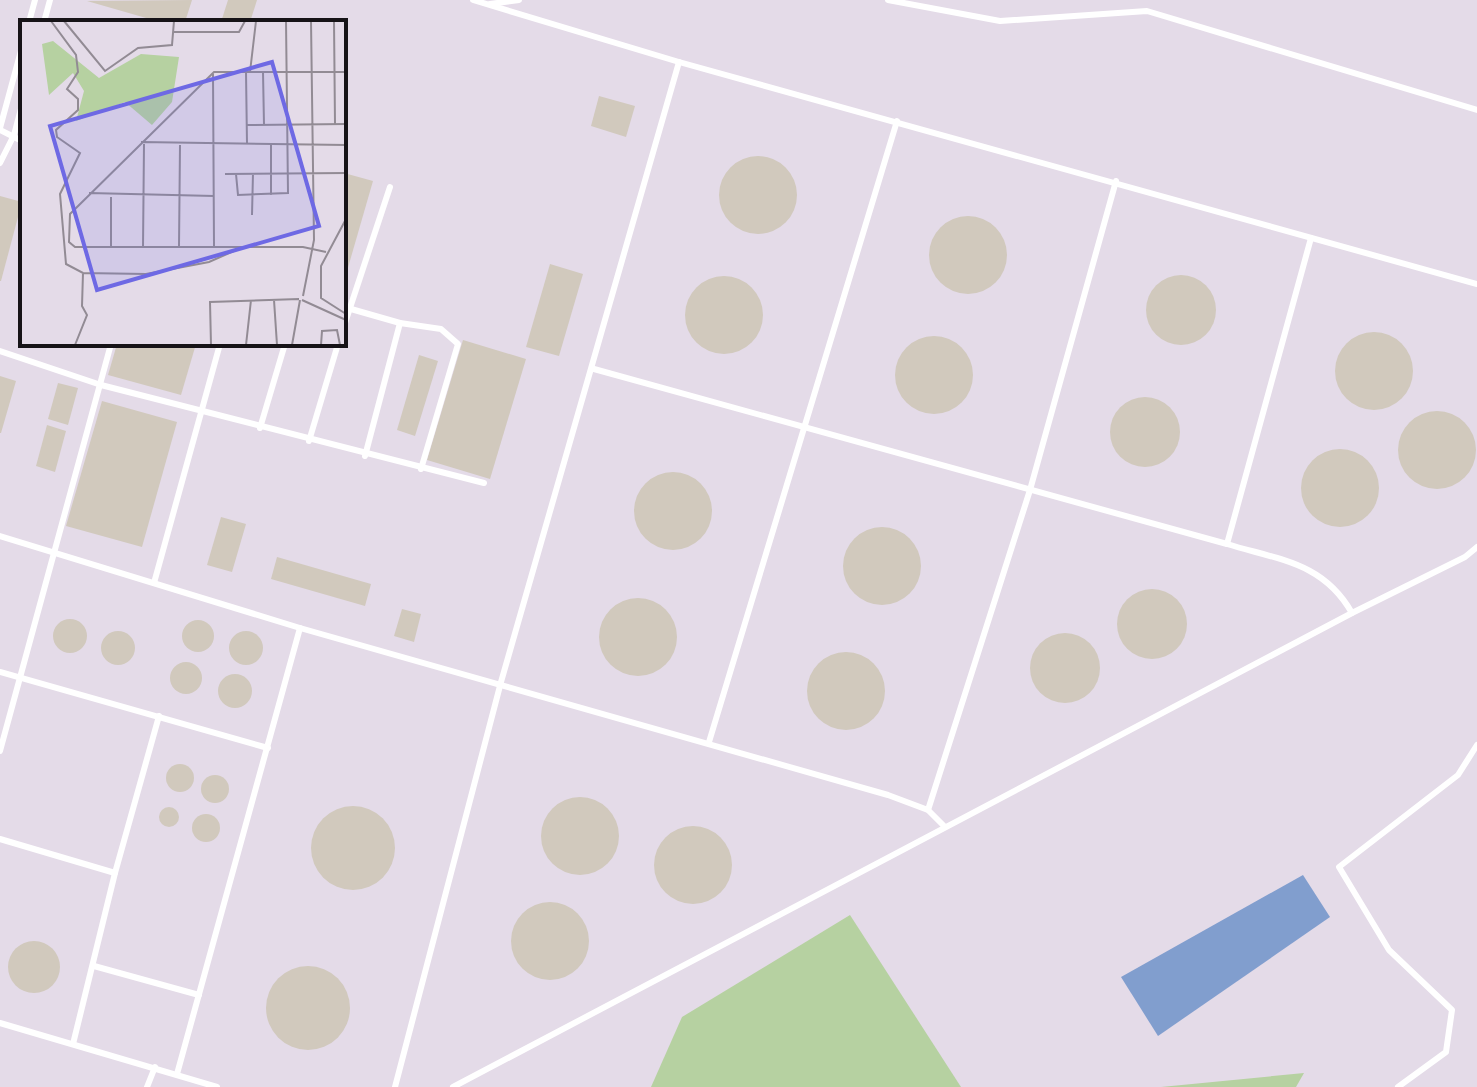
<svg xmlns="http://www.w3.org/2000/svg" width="1477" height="1087" font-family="'DejaVu Sans',sans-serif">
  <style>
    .green { fill: #b6d1a1 }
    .water { fill: #819ece }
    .building { fill: #d1c9bd }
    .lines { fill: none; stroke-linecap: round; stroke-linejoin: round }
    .lane { stroke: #fff; stroke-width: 6 }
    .inset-road { fill: none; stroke: #928b94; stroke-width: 2 }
    .view { fill: #6e69e4; fill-opacity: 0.15; stroke: #6e69e4; stroke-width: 4 }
    .inset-edge { fill: none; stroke: #161317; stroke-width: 4 }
  </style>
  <rect width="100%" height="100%" fill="#e4dbe8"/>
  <g class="green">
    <path d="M850 915 961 1087H651L682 1017Z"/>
    <path d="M1304 1073 1296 1087H1161Z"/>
  </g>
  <path class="water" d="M1303 875 1330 917 1158 1036 1121 977Z"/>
  <g class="building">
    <path d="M192 0 185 22H160L87 1Z"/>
    <path d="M228 0H257L250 22H221Z"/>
    <path d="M599 96 635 106 626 137 591 126Z"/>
    <circle cx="758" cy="195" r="39"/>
    <path d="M344 173 373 181 345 278H344Z"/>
    <path d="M0 196 22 202 1 281H0Z"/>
    <circle cx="968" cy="255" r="39"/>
    <path d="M550 264 583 274 559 356 526 347Z"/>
    <circle cx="1181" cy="310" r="35"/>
    <circle cx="724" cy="315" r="39"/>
    <circle cx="1374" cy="371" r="39"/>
    <circle cx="934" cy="375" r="39"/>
    <path d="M463 340 526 359 490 479 427 460Z"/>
    <path d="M117 344H196L181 395 108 375Z"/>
    <path d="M419 355 438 361 415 436 397 430Z"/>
    <path d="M0 376 16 381 1 433H0Z"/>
    <path d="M58 383 78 388 68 425 48 419Z"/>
    <circle cx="1145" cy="432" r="35"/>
    <path d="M102 401 177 422 142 547 66 526Z"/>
    <circle cx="1437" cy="450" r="39"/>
    <path d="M47 425 66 431 55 472 36 466Z"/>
    <circle cx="1340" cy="488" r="39"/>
    <circle cx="673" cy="511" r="39"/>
    <path d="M221 517 246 524 232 572 207 565Z"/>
    <circle cx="882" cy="566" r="39"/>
    <path d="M277 557 371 584 365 606 271 579Z"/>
    <circle cx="1152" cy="624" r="35"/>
    <circle cx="638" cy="637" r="39"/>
    <path d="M402 609 421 614 414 642 394 636Z"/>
    <circle cx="70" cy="636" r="17"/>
    <circle cx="198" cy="636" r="16"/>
    <circle cx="246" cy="648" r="17"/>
    <circle cx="118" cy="648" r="17"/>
    <circle cx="1065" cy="668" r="35"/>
    <circle cx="846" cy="691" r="39"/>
    <circle cx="186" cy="678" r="16"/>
    <circle cx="235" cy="691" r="17"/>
    <circle cx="180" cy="778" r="14"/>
    <circle cx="215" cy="789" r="14"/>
    <circle cx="580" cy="836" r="39"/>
    <circle cx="353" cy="848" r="42"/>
    <circle cx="169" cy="817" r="10"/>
    <circle cx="206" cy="828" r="14"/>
    <circle cx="693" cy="865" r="39"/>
    <circle cx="550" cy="941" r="39"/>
    <circle cx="34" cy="967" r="26"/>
    <circle cx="308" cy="1008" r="42"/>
  </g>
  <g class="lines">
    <g class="lane">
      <path d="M473 0 679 62 1477 284"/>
      <path d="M888 0 1000 21 1147 11 1477 110"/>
      <path d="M490 4 519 0"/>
      <path d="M29 22 35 0"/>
      <path d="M44 22 50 0"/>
      <path d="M0 128 22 47"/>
      <path d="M0 130 22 141"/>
      <path d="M0 163 14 135 22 105"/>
      <path d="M344 307 400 323 441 329 458 344 421 469"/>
      <path d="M344 326 390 187"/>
      <path d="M0 351 101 385 484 483"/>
      <path d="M594 369 1227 544C1279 560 1323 562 1352 613"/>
      <path d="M260 428 285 344"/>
      <path d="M309 441 338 344"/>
      <path d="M365 456 400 323"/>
      <path d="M0 536 300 628 888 795 928 810 945 827"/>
      <path d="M1227 544 1311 238"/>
      <path d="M154 583 220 344"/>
      <path d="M0 672 268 748"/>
      <path d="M709 742 897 121"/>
      <path d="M0 751 111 344"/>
      <path d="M928 810 1030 490 1116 181"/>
      <path d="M0 839 115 873"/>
      <path d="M94 966 199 995"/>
      <path d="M0 1023 217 1087"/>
      <path d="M73 1044 115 873 159 716"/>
      <path d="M177 1074 300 628"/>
      <path d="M147 1087 155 1067"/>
      <path d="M395 1087 501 682 679 62"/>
      <path d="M453 1087 1352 613 1465 557 1477 547"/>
      <path d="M1398 1087 1446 1052 1452 1010 1389 950 1339 867 1458 775 1477 745"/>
    </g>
  </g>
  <g transform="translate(20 20)">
    <rect width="326" height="326" fill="#e4dbe8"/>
    <path d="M33 21 79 58 121 34 159 37 152 82 132 105 105 82 56 101 64 71 53 53 29 75 22 24Z" fill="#b6d1a1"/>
    <path class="inset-road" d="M31 1 56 35 58 52 47 69 58 79V90L36 110 37 117 60 133 40 174 46 244 63 253 126 254 189 242 223 227M44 1 85 51 118 28 152 25 154 1M314 1 315 104M154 12H219L225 1M226 52 227 124M230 52 236 1M243 52 244 105M193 54 194 226M226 105 326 104M121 122 326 125M251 125V175M205 154 326 153M216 154 218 175 268 173 266 1M69 173 194 176M91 177V227M232 195 233 153M326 199 301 246V278L326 294M159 226 160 125M123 227 124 124M306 232 283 227H55L49 222 50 194 194 52H326M283 276 294 220 291 1M254 280 257 325M282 280 326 300M55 325 67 295 62 286 63 253M191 325 190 282 279 279M226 325 231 280M272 325 280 280M301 325 302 311 317 310 320 325"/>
    <path class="view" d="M252 42 299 206 77 270 30 106Z"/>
    <rect width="326" height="326" class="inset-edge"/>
  </g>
</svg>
